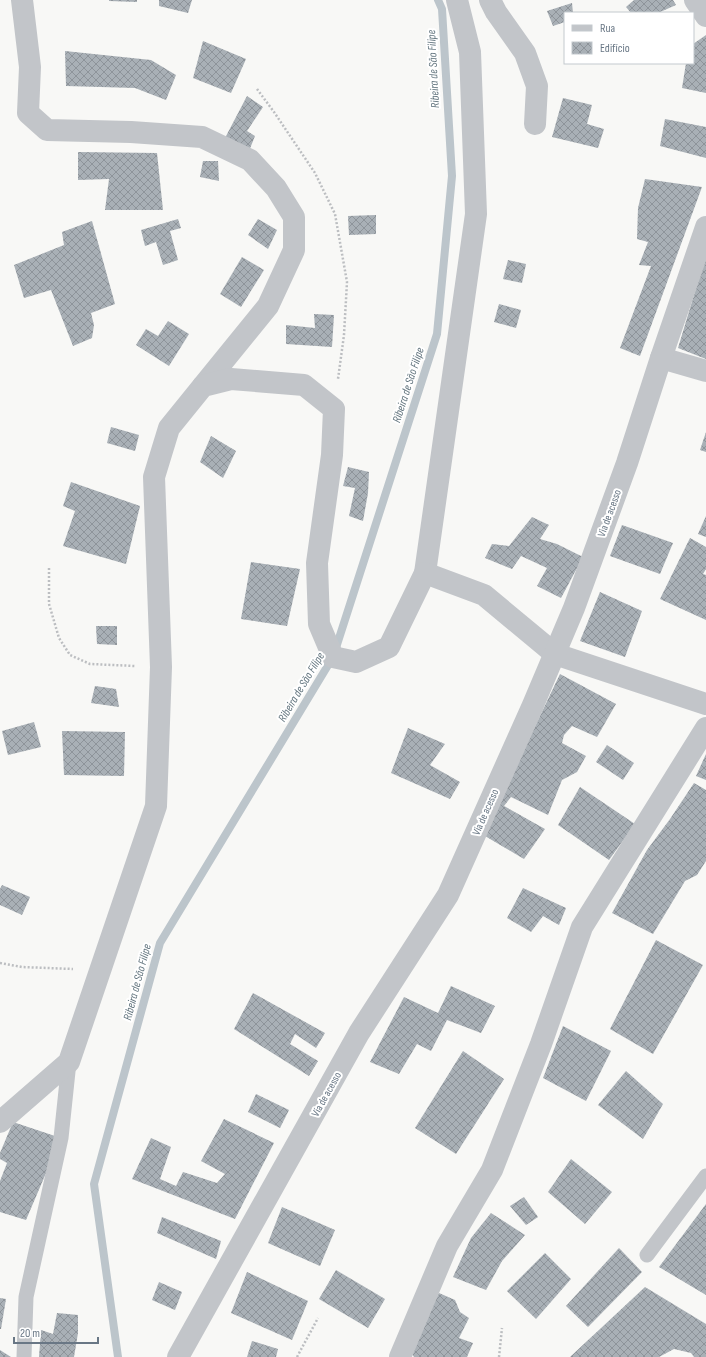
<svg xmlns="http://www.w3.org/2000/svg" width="706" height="1357" font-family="'Sofia Sans Condensed',sans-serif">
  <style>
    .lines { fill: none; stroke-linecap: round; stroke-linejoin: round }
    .stream { stroke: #bcc5cb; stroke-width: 8 }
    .building { fill: url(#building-cross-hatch) }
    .path { stroke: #bcbec1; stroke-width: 2.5; stroke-dasharray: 2 2; stroke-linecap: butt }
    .service { stroke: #c2c5c9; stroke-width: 15 }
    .minor { stroke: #c2c5c9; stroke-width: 22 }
    .labels { text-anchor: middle; stroke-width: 4; stroke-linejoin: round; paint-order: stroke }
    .street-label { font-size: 11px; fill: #697785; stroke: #fff }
    .water-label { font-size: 12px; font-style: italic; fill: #657780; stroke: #fff }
  </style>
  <defs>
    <pattern id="building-cross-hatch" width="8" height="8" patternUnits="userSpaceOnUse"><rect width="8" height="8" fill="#a9b0b6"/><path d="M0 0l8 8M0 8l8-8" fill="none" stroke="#8e949a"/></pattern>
  </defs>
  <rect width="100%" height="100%" fill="#f8f8f6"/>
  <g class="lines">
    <path class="stream" d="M118 1357 94 1184 160 943 333 657 437 334 452 176 442 9 438 0"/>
  </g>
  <g class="building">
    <path d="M109 0H137V2L109 1Z"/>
    <path d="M159 0H192L188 13 159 6Z"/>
    <path d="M634 0H673L676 5 658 13H631L626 7Z"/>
    <path d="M572 3 573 13H565V22L553 26 547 11Z"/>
    <path d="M706 35V93L682 88 686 63H693V44Z"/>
    <path d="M203 41 246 59 231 93 193 78Z"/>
    <path d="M65 51 151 60 176 75 166 100 135 88 66 86Z"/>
    <path d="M247 96 263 107 247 131 255 136 249 151 225 138Z"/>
    <path d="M563 98 592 105 587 124 604 129 598 148 552 137Z"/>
    <path d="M665 119 706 127V158L660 146Z"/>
    <path d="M78 152 157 153 163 210H105L109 179 78 180Z"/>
    <path d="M203 161H218L219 181 200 177Z"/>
    <path d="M645 179 702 187 640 356 620 348 651 266 639 265 648 242 637 239 638 208Z"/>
    <path d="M376 215V234L349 235 348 216Z"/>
    <path d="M178 219 181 228 170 231 178 260 163 265 156 242 145 246 141 230Z"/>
    <path d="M258 219 277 230 268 249 248 235Z"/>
    <path d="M92 221 115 304 91 313 94 325 92 338 73 346 51 290 24 298 14 265 64 245 62 232Z"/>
    <path d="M706 255V359L678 348Z"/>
    <path d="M242 257 264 270 241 307 220 294Z"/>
    <path d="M508 260 526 264 522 283 503 279Z"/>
    <path d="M499 304 521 310 516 328 494 322Z"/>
    <path d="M314 314 334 315 332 347 286 344V325L315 328Z"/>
    <path d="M168 321 189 334 169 366 136 345 146 329 158 336Z"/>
    <path d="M111 427 139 435 135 451 107 443Z"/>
    <path d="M706 432V452L700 450Z"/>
    <path d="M211 436 236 451 223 478 200 462Z"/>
    <path d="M348 467 369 472 368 493 363 521 349 516 355 488 343 486Z"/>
    <path d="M71 482 140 506 126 564 63 546 75 511 63 506Z"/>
    <path d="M706 516V537L698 534Z"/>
    <path d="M532 517 549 525 540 539 557 544 583 557 561 598 537 586 547 568 521 556 512 569 485 558 492 544 509 546Z"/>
    <path d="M622 525 673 543 660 574 610 556Z"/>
    <path d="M690 538 706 547V569L703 574 706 575V620L660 599Z"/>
    <path d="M251 562 300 569 287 626 241 619Z"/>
    <path d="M600 592 642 611 625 657 580 641Z"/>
    <path d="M96 626H117V645L97 644Z"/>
    <path d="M560 674 616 704 597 737 572 726 564 735 562 743 586 756 577 772 562 780 548 815 511 797 504 806 545 829 524 859 485 836 507 785Z"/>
    <path d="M95 686 116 689 119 707 91 703Z"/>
    <path d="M34 722 41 747 8 755 2 731Z"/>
    <path d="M408 728 445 744 430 765 460 782 450 799 391 773Z"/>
    <path d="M62 731 125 732 124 776 64 775Z"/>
    <path d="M607 745 634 763 623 780 596 762Z"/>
    <path d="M706 754V780L696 776Z"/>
    <path d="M694 783 706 790V861L697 875 685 881 653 934 612 913 647 850 670 819Z"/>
    <path d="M580 787 635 824 609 860 558 825Z"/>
    <path d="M2 885 30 897 22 915 0 905V889Z"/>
    <path d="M523 888 566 908 559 925 543 916 531 932 507 918Z"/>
    <path d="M656 940 703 965 653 1054 610 1029Z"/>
    <path d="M451 986 495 1006 481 1033 447 1020 431 1051 417 1044 399 1074 370 1062 404 997 438 1013Z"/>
    <path d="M253 993 325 1033 316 1048 295 1034 290 1044 318 1061 309 1076 234 1029Z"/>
    <path d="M563 1026 611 1051 586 1101 543 1078Z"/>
    <path d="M463 1051 504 1079 456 1154 415 1128Z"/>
    <path d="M626 1071 663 1104 643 1139 598 1105Z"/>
    <path d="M256 1094 289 1110 280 1128 248 1112Z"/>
    <path d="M224 1119 274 1143 235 1219 132 1179 151 1138 171 1147 160 1179 176 1186 183 1172 217 1183 225 1174 201 1161Z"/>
    <path d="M13 1122 61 1138 26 1220 0 1212V1181L7 1163 0 1159V1153Z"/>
    <path d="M571 1159 612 1192 585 1224 548 1192Z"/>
    <path d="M524 1197 538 1217 526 1225 510 1206Z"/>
    <path d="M706 1204V1295L659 1267Z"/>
    <path d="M282 1207 335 1230 320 1266 268 1243Z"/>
    <path d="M491 1213 525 1235 502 1261 486 1290 453 1277 471 1238Z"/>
    <path d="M162 1217 221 1241 216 1259 157 1233Z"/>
    <path d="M619 1248 642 1272 588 1327 566 1306Z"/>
    <path d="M545 1253 571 1279 536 1319 507 1291Z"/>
    <path d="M336 1270 385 1299 368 1328 319 1299Z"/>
    <path d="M247 1272 308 1301 292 1340 231 1313Z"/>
    <path d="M159 1282 182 1292 175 1310 152 1300Z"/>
    <path d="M645 1287 706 1324V1357H694L691 1353 674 1349 659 1357H570Z"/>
    <path d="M439 1293 455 1300 460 1312 469 1318 459 1338 473 1343 467 1357H414L409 1350Z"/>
    <path d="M0 1298 6 1299 1 1329H0Z"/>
    <path d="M57 1313 78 1315V1333L74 1357H39L41 1330 53 1334Z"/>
    <path d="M252 1341 278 1349 276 1357H247Z"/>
    <path d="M0 1350 11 1357H0Z"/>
  </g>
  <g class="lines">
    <g class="path">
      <path d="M257 89 274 112 315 173 335 214 347 282 344 335 338 379"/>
      <path d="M49 568V604L59 638 70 655 90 664 135 666"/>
      <path d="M0 963 22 967 73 969"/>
      <path d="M297 1357 318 1318"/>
      <path d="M499 1357 502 1328"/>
    </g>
    <g class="service">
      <path d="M647 1255 706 1176"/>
      <path d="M24 1357 26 1297 61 1138 69 1062"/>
    </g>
    <g class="minor">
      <path d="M22 0 30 67 28 113 47 130 131 132 202 137 250 160 276 188 294 217V250L268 306 203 386"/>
      <path d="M490 0 496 12 525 53 537 86 535 124"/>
      <path d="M695 0 706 16"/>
      <path d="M661 358 706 371"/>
      <path d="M425 573 476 214 470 52 457 0"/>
      <path d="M0 1122 69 1062 156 806 161 667 154 477 169 428 203 386 231 379 304 385 334 409 332 455 317 563 319 624 333 657 356 662 389 647 425 573 484 595 555 654 706 704"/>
      <path d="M178 1357 359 1033 448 895 533 705 574 608 627 463 661 358 706 227"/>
      <path d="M400 1357 447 1246 492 1170 541 1044 582 927 706 728"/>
    </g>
  </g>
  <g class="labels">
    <g class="street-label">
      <text transform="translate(609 513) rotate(-70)" y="4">Via de acesso</text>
      <text transform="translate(485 812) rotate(-66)" y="4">Via de acesso</text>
      <text transform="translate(326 1094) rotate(-61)" y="4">Via de acesso</text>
    </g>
    <g class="water-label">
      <text transform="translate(433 69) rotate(-93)" y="4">Ribeira de São Filipe</text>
      <text transform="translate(408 385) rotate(-72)" y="4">Ribeira de São Filipe</text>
      <text transform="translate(301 687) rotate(-59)" y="4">Ribeira de São Filipe</text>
      <text transform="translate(137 982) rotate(-75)" y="4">Ribeira de São Filipe</text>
    </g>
  </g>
  <rect x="564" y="12" width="130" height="52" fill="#ffffff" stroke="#c3c9ce"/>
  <rect x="572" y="25" width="20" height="6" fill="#c2c5c9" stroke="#c3c9ce"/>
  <text x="600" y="32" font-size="12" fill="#697785">Rua</text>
  <rect x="572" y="42" width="20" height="12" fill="url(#building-cross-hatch)" stroke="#c3c9ce"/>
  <text x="600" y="52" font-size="12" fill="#697785">Edifício</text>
  <path d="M14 1337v6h84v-6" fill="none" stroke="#697785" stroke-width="2"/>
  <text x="20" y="1337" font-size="12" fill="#697785" stroke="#ffffff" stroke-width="3" paint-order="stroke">20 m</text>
</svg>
